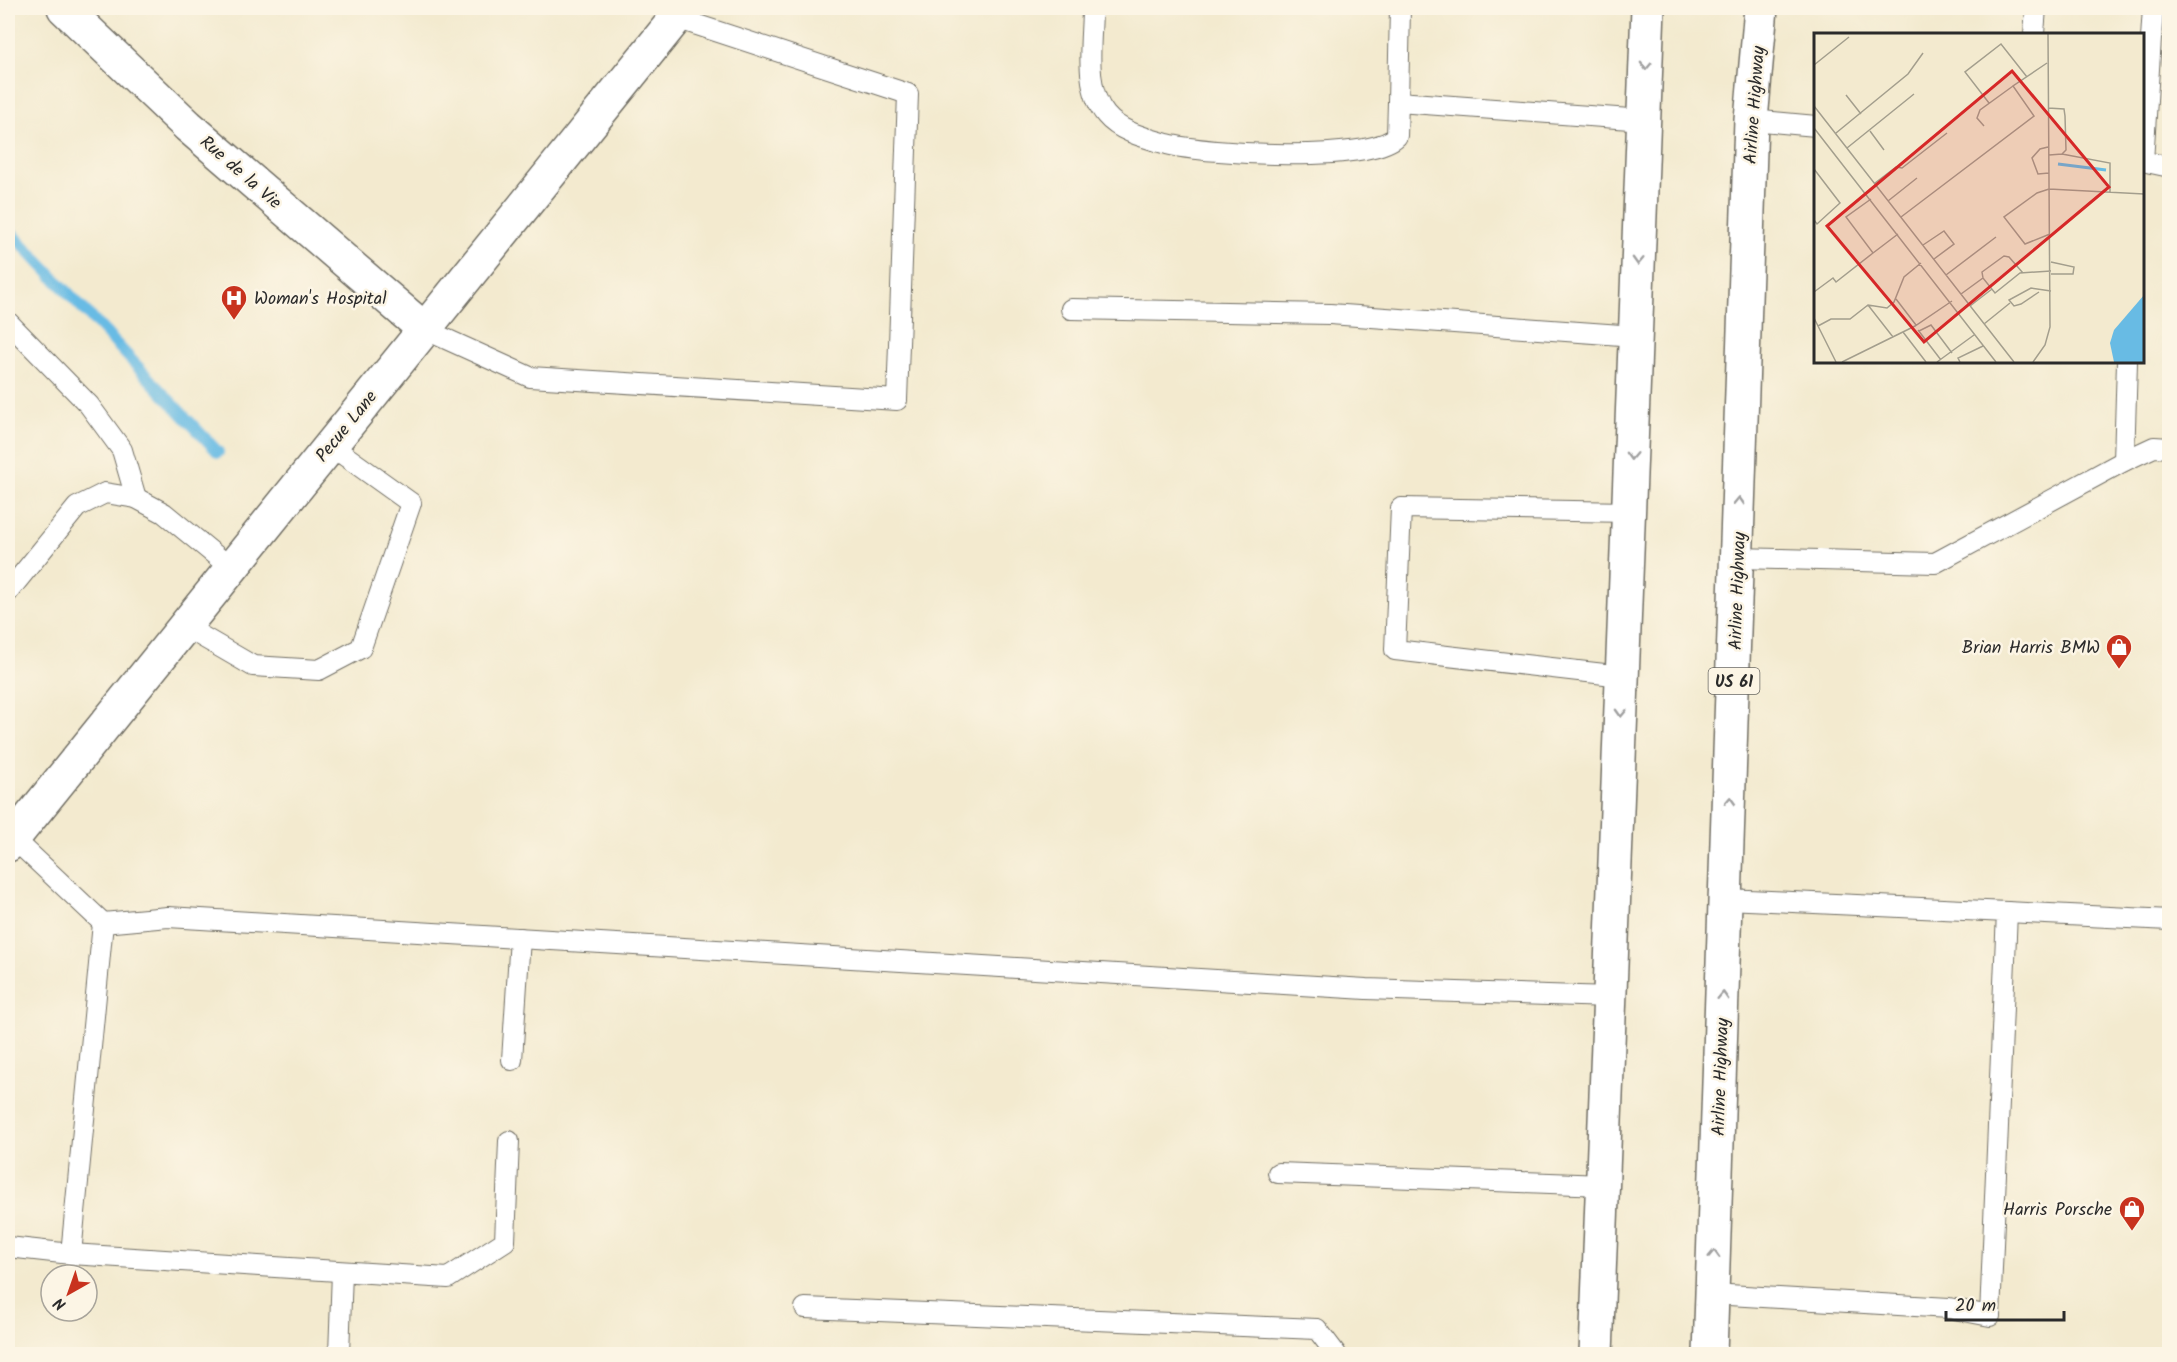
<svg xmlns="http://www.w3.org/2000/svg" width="2177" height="1362" font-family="Kalam,sans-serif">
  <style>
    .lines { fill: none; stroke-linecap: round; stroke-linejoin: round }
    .stream { stroke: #68bbe4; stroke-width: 12 }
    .lane-casing { stroke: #716e64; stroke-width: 22 }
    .street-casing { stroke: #716e64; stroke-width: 36 }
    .highway-casing { stroke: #716e64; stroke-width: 36 }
    .lane { stroke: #fff; stroke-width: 20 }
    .street { stroke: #fff; stroke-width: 33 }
    .highway { stroke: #fff; stroke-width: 33 }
    .oneway { stroke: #a0a0a0 }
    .labels { text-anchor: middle; stroke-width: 5; stroke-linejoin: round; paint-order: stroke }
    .shield { fill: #fcf5e5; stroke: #6a6863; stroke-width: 1.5 }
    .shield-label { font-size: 16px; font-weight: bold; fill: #2b2b2b }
    .street-label { font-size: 18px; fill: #2b2b2b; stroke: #fcf5e5 }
    .poi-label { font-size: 18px; fill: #2b2b2b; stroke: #fcf5e5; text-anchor: end }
    .inset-river { fill: none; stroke: #68bbe4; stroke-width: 3 }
    .inset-road { fill: none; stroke: #a39e8d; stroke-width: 1.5 }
    .view { fill: #d62828; fill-opacity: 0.15; stroke: #d62828; stroke-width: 3 }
    .inset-edge { fill: none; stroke: #2b2b2b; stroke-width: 3 }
  </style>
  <rect width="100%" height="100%" fill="#fcf5e5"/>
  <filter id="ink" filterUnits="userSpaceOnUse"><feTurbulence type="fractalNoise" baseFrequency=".0167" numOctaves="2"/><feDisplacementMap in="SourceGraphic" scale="12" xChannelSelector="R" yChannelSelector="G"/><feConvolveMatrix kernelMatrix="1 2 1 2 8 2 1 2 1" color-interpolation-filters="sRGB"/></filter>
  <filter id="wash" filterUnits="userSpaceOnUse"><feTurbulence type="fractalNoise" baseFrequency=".008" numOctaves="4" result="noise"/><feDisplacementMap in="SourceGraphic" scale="24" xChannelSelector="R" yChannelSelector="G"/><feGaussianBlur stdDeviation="1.35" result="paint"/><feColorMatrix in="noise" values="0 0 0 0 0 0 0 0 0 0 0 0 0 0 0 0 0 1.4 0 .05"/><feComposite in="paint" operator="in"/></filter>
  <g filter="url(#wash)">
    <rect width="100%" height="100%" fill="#f3eacf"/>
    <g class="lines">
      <path class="stream" d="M8 229 218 452"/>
    </g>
  </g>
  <g filter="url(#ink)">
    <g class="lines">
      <g class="lane-casing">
        <g id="lane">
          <path d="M1092 8C1092 40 1083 88 1106 115 1120 132 1146 138 1167 144 1206 154 1370 164 1397 136L1398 102"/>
          <path d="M1400 8 1398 102 1644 120"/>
          <path d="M2034 34 2036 8"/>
          <path d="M1751 120 1816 126"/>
          <path d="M2142 161 2170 167"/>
          <path d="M2143 161 2153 8"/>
          <path d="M1071 309 1330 314 1635 336"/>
          <path d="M8 322 89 405 122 450 136 498"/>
          <path d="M424 329 530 377 897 400 908 94 676 18"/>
          <path d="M2124 461 2127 362"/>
          <path d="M1738 558 1935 563 2124 461 2154 447 2170 448"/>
          <path d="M8 592 77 507 105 493 136 498 164 513 231 568"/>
          <path d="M184 626 253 666 319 670 361 648 411 503 330 445"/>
          <path d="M1622 676 1395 650 1401 508 1629 512"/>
          <path d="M13 838 103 923"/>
          <path d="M2007 912 2170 920"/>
          <path d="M512 1060 520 938"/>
          <path d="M1278 1173 1603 1185"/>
          <path d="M8 1247 71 1254 103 923 168 917 1366 989 1610 997"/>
          <path d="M71 1254 448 1278 505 1241 509 1141"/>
          <path d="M1712 1294 1949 1308 1990 1316 2007 912 1726 899"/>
          <path d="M805 1308 1317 1329 1336 1354"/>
          <path d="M339 1354 342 1272"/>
        </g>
      </g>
      <g class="street-casing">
        <g id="street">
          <path d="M64 8 188 126 424 329"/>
          <path d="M8 845 684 8"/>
        </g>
      </g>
      <g class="highway-casing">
        <g id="highway">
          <path d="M1596 1354 1648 8"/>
          <path d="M1710 1354 1751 120 1761 8"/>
        </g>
      </g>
      <use href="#lane" class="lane"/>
      <use href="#street" class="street"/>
      <use href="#highway" class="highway"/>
    </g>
    <defs><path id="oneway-chevron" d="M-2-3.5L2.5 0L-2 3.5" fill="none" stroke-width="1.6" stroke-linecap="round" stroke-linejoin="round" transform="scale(1.5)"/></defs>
    <g class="oneway">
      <use href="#oneway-chevron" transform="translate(1646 66) rotate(92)"/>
      <use href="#oneway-chevron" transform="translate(1638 261) rotate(92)"/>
      <use href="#oneway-chevron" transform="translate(1631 456) rotate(92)"/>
      <use href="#oneway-chevron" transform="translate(1739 501) rotate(-88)"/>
      <use href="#oneway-chevron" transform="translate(1621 713) rotate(92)"/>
      <use href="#oneway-chevron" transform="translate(1730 801) rotate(-88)"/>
      <use href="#oneway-chevron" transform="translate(1723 996) rotate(-88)"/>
      <use href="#oneway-chevron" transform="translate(1714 1254) rotate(-88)"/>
    </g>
  </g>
  <defs>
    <g id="hospital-pin" transform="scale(1.35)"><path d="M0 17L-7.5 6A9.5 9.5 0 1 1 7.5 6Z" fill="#c8321e" stroke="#fcf5e5"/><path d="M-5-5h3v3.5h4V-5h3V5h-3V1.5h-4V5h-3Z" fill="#fff"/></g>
    <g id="shop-pin" transform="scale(1.35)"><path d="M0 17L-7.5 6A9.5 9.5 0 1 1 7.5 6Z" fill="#c8321e" stroke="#fcf5e5"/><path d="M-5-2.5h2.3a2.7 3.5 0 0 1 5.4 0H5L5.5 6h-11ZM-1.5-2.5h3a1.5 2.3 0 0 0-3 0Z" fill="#fff"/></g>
  </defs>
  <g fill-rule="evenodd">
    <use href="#hospital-pin" x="234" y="298"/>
    <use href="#shop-pin" x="2119" y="647"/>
    <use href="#shop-pin" x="2132" y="1209"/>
  </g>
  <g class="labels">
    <rect class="shield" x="1708.5" y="668" width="51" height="26" rx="4.5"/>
    <g class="shield-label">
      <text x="1734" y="687">US 61</text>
    </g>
    <g class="street-label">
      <text transform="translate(1754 105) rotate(-86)" y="6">Airline Highway</text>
      <text transform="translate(241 172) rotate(41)" y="6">Rue de la Vie</text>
      <text transform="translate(346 426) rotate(-51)" y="6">Pecue Lane</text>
      <text transform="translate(1737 591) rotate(-88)" y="6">Airline Highway</text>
      <text transform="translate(1720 1077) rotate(-88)" y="6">Airline Highway</text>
    </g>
    <g class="poi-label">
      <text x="254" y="304" text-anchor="start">Woman's Hospital</text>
      <text x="2100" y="653">Brian Harris BMW</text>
      <text x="2112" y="1215">Harris Porsche</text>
    </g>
  </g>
  <g transform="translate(1814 33)">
    <rect width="330" height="330" fill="#f3eacf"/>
    <path d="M330 262V329H300L296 310 300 297Z" fill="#68bbe4"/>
    <path class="inset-river" d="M244 131 292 137"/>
    <path class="inset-road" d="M0 32 35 4M32 62 47 81M175 70 151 39 187 11 213 44M0 73 200 329M234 75 250 76 251 83 252 117 248 121 235 122M170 93 163 85 166 77 199 53M0 95 182 329M56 98 70 117M22 100 94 41 109 20M234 114 226 116 218 125 224 141 235 140M33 115 100 61M248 121 296 130V159M0 136 26 170 3 191 0 187M61 150 82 134 88 135 133 100M57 166 32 184 59 220 84 201M74 168 103 145M87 184 220 83 199 53 233 30M236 201 211 211 190 184 223 160 235 156 330 161M109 212 130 198 140 211 120 226M237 229 260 234 259 241H237M132 242 182 204M169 245 168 239 190 223 195 224 209 240M0 259 19 245 22 249 59 220M225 259 207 271 200 273 195 267 217 255 237 258M147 261 169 245 181 260 206 240 237 238M82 266 102 292M54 272 73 275 80 269 90 244 107 230M156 273 178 256M0 285 22 329M170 291 196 270M4 293 17 286H36L54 272 79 304M104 297 127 327M105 298 117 292 138 320M89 299 112 329M28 329 101 293 138 268M123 329 160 302M146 329 144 325 169 313M219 329 231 312 236 294 234 1"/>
    <path class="view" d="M198 38 295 154 110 309 13 193Z"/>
    <rect width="330" height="330" class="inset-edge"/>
  </g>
  <rect width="2177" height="1362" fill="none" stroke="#fcf5e5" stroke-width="30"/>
  <g transform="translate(69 1293) rotate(220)"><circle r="28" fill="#fcf5e5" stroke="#a8a49b" stroke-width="1.5"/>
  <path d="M0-4.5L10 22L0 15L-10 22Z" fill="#c8321e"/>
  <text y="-9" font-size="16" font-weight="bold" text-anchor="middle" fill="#2b2b2b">N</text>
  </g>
  <path d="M1946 1311v9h118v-9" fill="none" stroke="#2b2b2b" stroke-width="3"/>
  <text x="1955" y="1311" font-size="18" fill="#2b2b2b" stroke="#fcf5e5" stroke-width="4.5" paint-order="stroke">20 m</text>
</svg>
